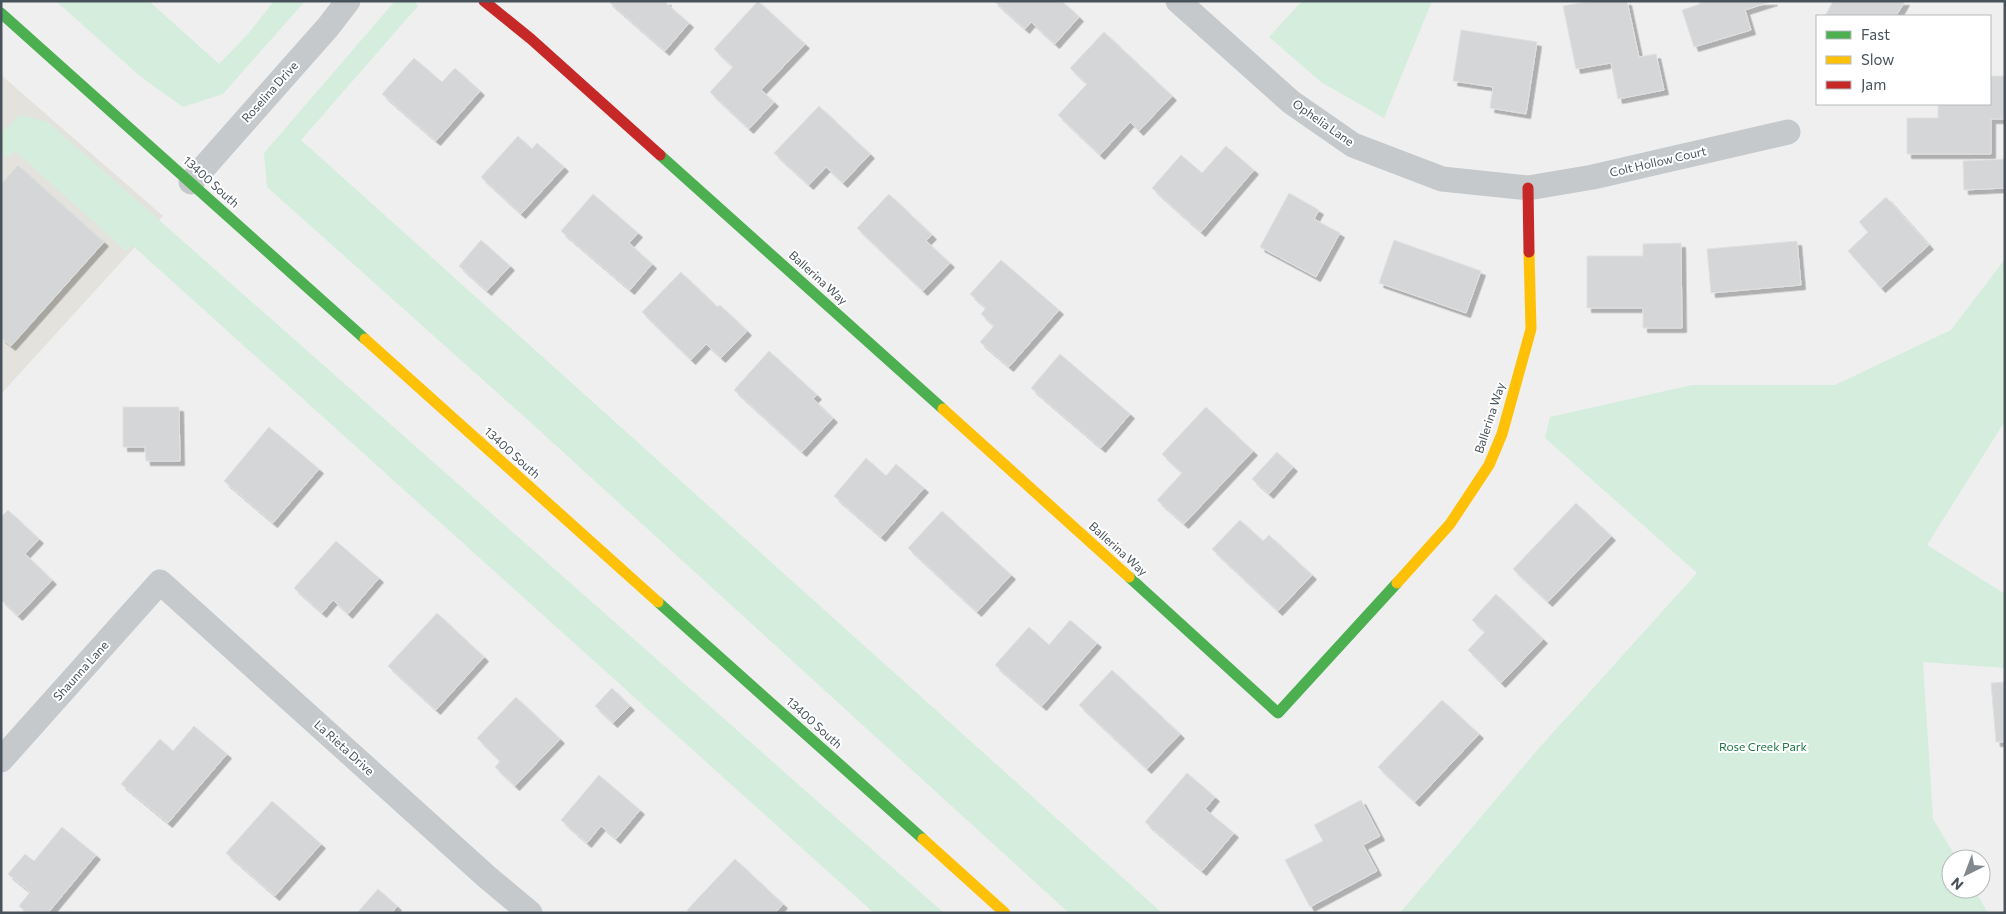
<svg xmlns="http://www.w3.org/2000/svg" width="2006" height="914" font-family="Commissioner,sans-serif">
  <style>
    .commercial { fill: #e4e2dc }
    .green { fill: #d4eddc }
    .building { fill: #d5d6d7; stroke: #e0e1e2; filter: url(#shadow) }
    .lines { fill: none; stroke-linecap: round; stroke-linejoin: round }
    .street { stroke: #c6c9cb; stroke-width: 25 }
    .fast { stroke: #4caf50; stroke-width: 11 }
    .slow { stroke: #ffc107; stroke-width: 11 }
    .jam { stroke: #c62828; stroke-width: 11 }
    .labels { text-anchor: middle; stroke-width: 4; stroke-linejoin: round; paint-order: stroke }
    .street-label { font-size: 12px; fill: #47525a; stroke: #fff }
    .park-label { font-size: 12px; fill: #1d7645; stroke: #fff }
  </style>
  <defs>
    <filter id="shadow"><feDropShadow dx="4.5" dy="4.5" stdDeviation="0" flood-color="#0004"/></filter>
  </defs>
  <rect width="100%" height="100%" fill="#efefef"/>
  <path class="commercial" d="M1 75 163 216 1 394Z"/>
  <g class="green">
    <path d="M56 1H149L219 64 248 34 274 1H305L223 94 183 107 141 77Z"/>
    <path d="M395 1H414L418 6 301 140 1162 913H1069L528 420 267 187 264 153Z"/>
    <path d="M1302 1H1432L1384 118 1321 82 1269 37Z"/>
    <path d="M20 115 48 122 944 913H874L132 245 126 251 15 151 8 158 1 153V134Z"/>
    <path d="M2005 259V421L1927 545 2005 594V668L1923 662 1933 819 1957 859H1951V889H1974L1988 913H1400L1540 747 1697 573 1545 438 1550 417 1692 385H1835L1951 330Z"/>
  </g>
  <g class="building">
    <path d="M608 1H667L666 3 689 23 665 51Z"/>
    <path d="M758 1 805 44 761 90 774 102 749 129 710 92 733 67 714 49Z"/>
    <path d="M994 1H1062L1079 17 1055 44 1031 22 1025 29Z"/>
    <path d="M1590 1H1627L1639 57 1656 54 1664 90 1618 99 1611 63 1576 69 1563 6Z"/>
    <path d="M1699 1H1773L1745 10 1751 30 1694 47 1682 10 1700 4Z"/>
    <path d="M1833 1H1905L1896 16H1825Z"/>
    <path d="M1461 30 1537 42 1526 114 1490 108 1493 87 1453 81Z"/>
    <path d="M1104 32 1172 96 1139 131 1130 122 1100 155 1058 115 1087 84 1070 68Z"/>
    <path d="M414 58 442 82 455 68 480 91 436 141 382 94Z"/>
    <path d="M1990 76H2005V119H1991V154H1907V118H1938V104H1990Z"/>
    <path d="M819 106 870 154 843 183 826 167 809 185 774 153Z"/>
    <path d="M518 136 532 149 537 143 564 167 521 214 481 177Z"/>
    <path d="M1226 146 1254 170 1201 232 1152 188 1181 155 1202 173Z"/>
    <path d="M2005 159V188L1964 190 1963 161Z"/>
    <path d="M18 165 104 242 11 346 1 338V184Z"/>
    <path d="M1289 193 1319 210 1314 219 1340 233 1316 277 1260 247Z"/>
    <path d="M593 194 638 233 629 243 652 264 630 290 561 231Z"/>
    <path d="M889 194 932 235 926 241 950 263 923 291 857 228Z"/>
    <path d="M1886 197 1929 245 1881 288 1848 251 1868 232 1859 222Z"/>
    <path d="M481 240 510 266 487 291 459 266Z"/>
    <path d="M1394 240 1481 271 1466 313 1379 283Z"/>
    <path d="M1797 241 1801 285 1711 293 1707 249Z"/>
    <path d="M1681 243 1682 328H1643V308H1587V256H1643V244Z"/>
    <path d="M1001 260 1059 310 1009 367 980 342 994 326 981 314 986 308 970 294Z"/>
    <path d="M681 272 717 307 720 305 747 331 721 358 706 344 691 360 642 312Z"/>
    <path d="M769 351 817 395 813 399 833 418 802 452 734 390Z"/>
    <path d="M1060 354 1130 414 1101 448 1031 388Z"/>
    <path d="M123 407H179L180 461H146L145 447H123Z"/>
    <path d="M1206 407 1253 451 1184 524 1157 500 1182 473 1162 454Z"/>
    <path d="M269 427 319 469 273 523 224 481Z"/>
    <path d="M1277 452 1293 467 1269 494 1252 479Z"/>
    <path d="M866 458 886 476 896 464 924 488 881 537 834 496Z"/>
    <path d="M1576 503 1611 536 1548 602 1513 569Z"/>
    <path d="M8 510 39 539 25 554 52 580 18 616 1 600V517Z"/>
    <path d="M942 511 1011 575 977 612 908 548Z"/>
    <path d="M1240 520 1263 541 1269 535 1312 575 1278 611 1212 549Z"/>
    <path d="M336 541 379 578 348 614 333 600 322 613 294 588Z"/>
    <path d="M1496 594 1543 639 1501 683 1468 650 1485 632 1472 620Z"/>
    <path d="M437 613 484 657 436 710 388 666Z"/>
    <path d="M1070 620 1097 643 1042 706 995 665 1029 627 1049 645Z"/>
    <path d="M1112 670 1180 734 1147 769 1079 705Z"/>
    <path d="M2005 682V742H1996L1991 683Z"/>
    <path d="M612 688 630 706 613 723 595 706Z"/>
    <path d="M516 697 560 739 515 786 495 767 500 761 477 738Z"/>
    <path d="M1442 700 1479 734 1415 802 1378 767Z"/>
    <path d="M194 726 227 754 168 823 121 784 160 739 173 751Z"/>
    <path d="M1187 773 1215 797 1205 809 1234 833 1202 871 1145 822Z"/>
    <path d="M599 775 640 810 616 839 601 826 587 843 561 820Z"/>
    <path d="M1361 800 1380 836 1363 845 1377 871 1310 907 1285 860 1323 841 1314 825Z"/>
    <path d="M272 801 321 844 275 896 226 853Z"/>
    <path d="M62 827 96 855 48 913H27L19 906 30 892 8 874 25 854 34 861Z"/>
    <path d="M735 859 783 904 775 913H690L687 910Z"/>
    <path d="M378 889 397 906 392 913H357Z"/>
  </g>
  <g class="lines">
    <g class="street">
      <path d="M1178 1 1291 102 1353 145 1442 179 1528 188 1593 177 1788 132"/>
      <path d="M191 182 328 27 348 1"/>
      <path d="M1 760 160 582 487 877 530 913"/>
    </g>
    <g class="fast">
      <path d="M1 13 365 339"/>
      <path d="M660 155 943 409"/>
      <path d="M1129 577 1278 713 1397 583"/>
      <path d="M658 602 923 839"/>
    </g>
    <g class="slow">
      <path d="M365 339 658 602"/>
      <path d="M943 409 1129 577"/>
      <path d="M1397 583 1450 524 1489 465 1502 434 1531 329 1529 252"/>
      <path d="M923 839 1005 913"/>
    </g>
    <g class="jam">
      <path d="M484 1 531 39 660 155"/>
      <path d="M1528 188 1529 252"/>
    </g>
  </g>
  <g class="labels">
    <g class="street-label">
      <text transform="translate(270 92) rotate(-48)" y="4">Roselina Drive</text>
      <text transform="translate(1323 123) rotate(35)" y="4">Ophelia Lane</text>
      <text transform="translate(1658 162) rotate(-13)" y="4">Colt Hollow Court</text>
      <text transform="translate(211 182) rotate(42)" y="4">13400 South</text>
      <text transform="translate(818 278) rotate(42)" y="4">Ballerina Way</text>
      <text transform="translate(1490 418) rotate(-72)" y="4">Ballerina Way</text>
      <text transform="translate(512 453) rotate(42)" y="4">13400 South</text>
      <text transform="translate(1118 549) rotate(42)" y="4">Ballerina Way</text>
      <text transform="translate(81 671) rotate(-48)" y="4">Shaunna Lane</text>
      <text transform="translate(814 723) rotate(42)" y="4">13400 South</text>
      <text transform="translate(344 748) rotate(42)" y="4">La Rieta Drive</text>
    </g>
    <g class="park-label">
      <text x="1763" y="751">Rose Creek Park</text>
    </g>
  </g>
  <rect width="2006" height="914" fill="none" stroke="#47525a" stroke-width="5"/>
  <rect x="1816" y="15" width="175" height="90" fill="#ffffff" stroke="#b5babd"/>
  <rect x="1826" y="31" width="25" height="8" fill="#4caf50" stroke="#b5babd"/>
  <text x="1861" y="40" font-size="15" fill="#47525a">Fast</text>
  <rect x="1826" y="56" width="25" height="8" fill="#ffc107" stroke="#b5babd"/>
  <text x="1861" y="65" font-size="15" fill="#47525a">Slow</text>
  <rect x="1826" y="81" width="25" height="8" fill="#c62828" stroke="#b5babd"/>
  <text x="1861" y="90" font-size="15" fill="#47525a">Jam</text>
  <g transform="translate(1966 874) rotate(222)"><circle r="24" fill="#ffffff" stroke="#b5babd"/>
  <path d="M0-4L9 19L0 12L-9 19Z" fill="#82898e"/>
  <text y="-8" font-size="14" font-weight="bold" text-anchor="middle" fill="#47525a">N</text>
  </g>
</svg>
